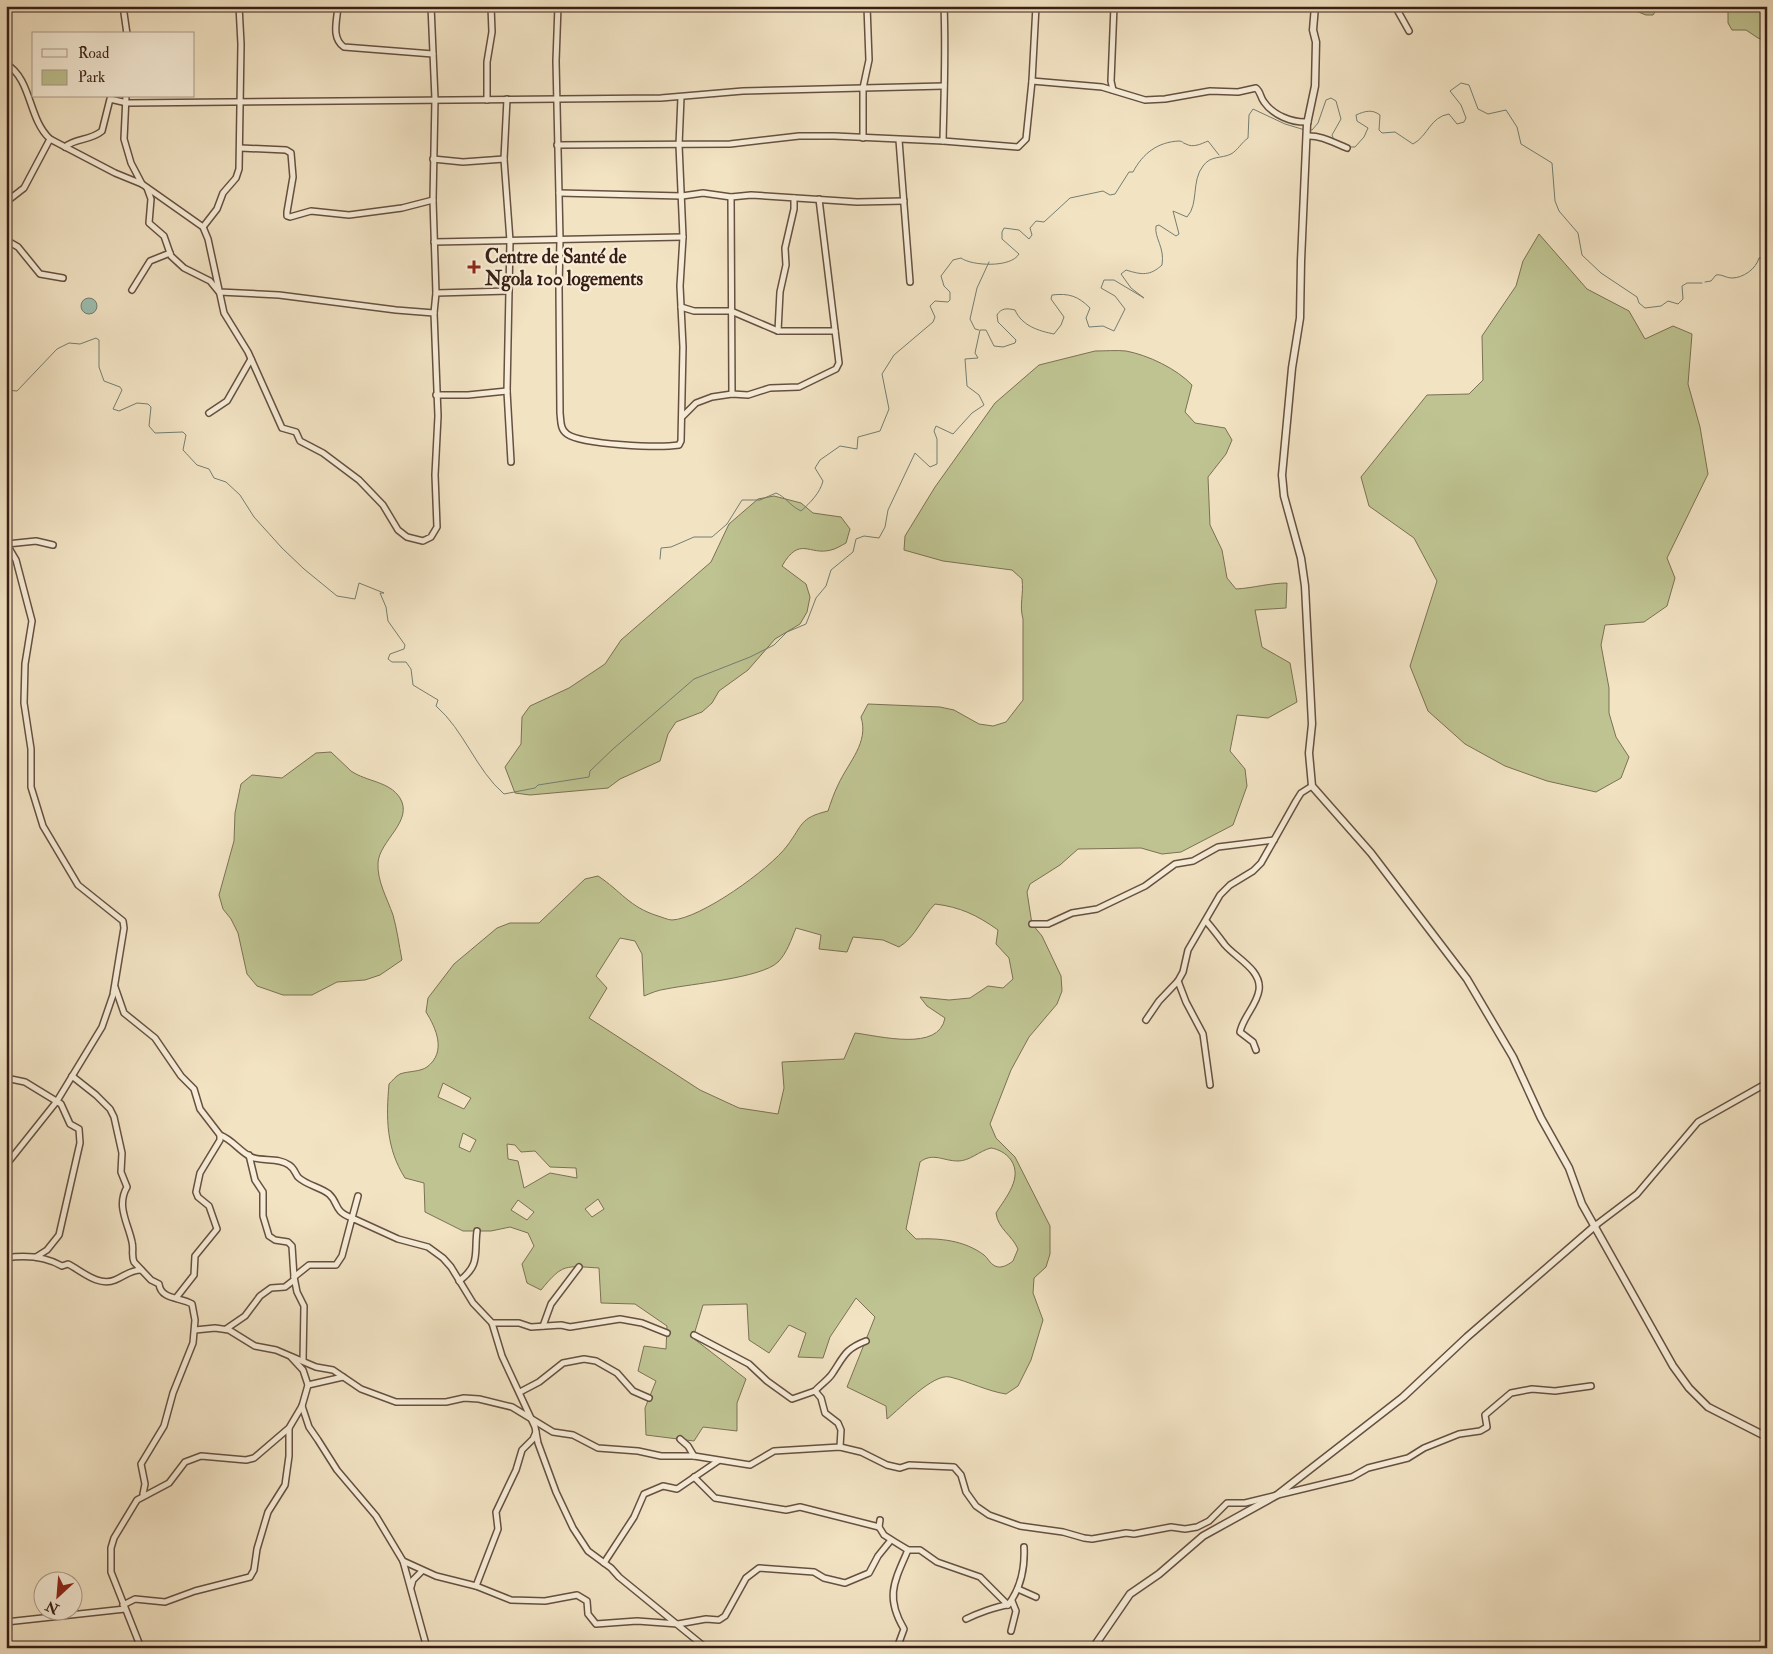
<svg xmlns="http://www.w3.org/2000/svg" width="1773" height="1654" font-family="'IM FELL Double Pica',serif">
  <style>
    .green { fill: #bec391; stroke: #7b7154; fill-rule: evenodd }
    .water { fill: #9cbeaf; stroke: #747e72 }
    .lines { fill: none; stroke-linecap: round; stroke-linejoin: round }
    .stream { stroke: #747e72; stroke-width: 1 }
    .minor-casing { stroke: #665041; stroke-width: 8 }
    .tertiary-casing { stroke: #665041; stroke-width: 9 }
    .minor { stroke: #f7edd8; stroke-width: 5 }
    .tertiary { stroke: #f7edd8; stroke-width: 6 }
    .poi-dot { fill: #8f2418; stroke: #f7edd8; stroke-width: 2 }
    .labels { text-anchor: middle; stroke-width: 4.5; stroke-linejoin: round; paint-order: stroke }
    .poi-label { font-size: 19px; font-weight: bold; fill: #381f16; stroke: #f7edd8; text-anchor: start }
  </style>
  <rect width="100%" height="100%" fill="#f2e3c3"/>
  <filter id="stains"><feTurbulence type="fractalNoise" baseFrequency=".004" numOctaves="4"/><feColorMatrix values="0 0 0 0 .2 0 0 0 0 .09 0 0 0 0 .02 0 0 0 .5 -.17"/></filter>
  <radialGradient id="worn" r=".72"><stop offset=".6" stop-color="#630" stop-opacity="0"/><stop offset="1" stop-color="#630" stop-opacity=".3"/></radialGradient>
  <g class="green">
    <path d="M1631 6H1659L1653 15H1646L1633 10Z"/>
    <path d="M1723 6H1767V41L1758 38 1746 30H1732L1728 23V9Z"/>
    <path d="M1539 234 1587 289 1629 311 1645 339 1673 326 1692 334 1688 384 1700 427 1708 474 1667 558 1675 578 1667 606 1644 622 1605 625 1601 645 1609 688V713L1616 737 1629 757 1621 778 1596 792 1547 781 1505 766 1465 744 1428 711 1410 666 1437 581 1414 538 1369 506 1361 477 1427 395 1469 394 1483 380 1482 336 1516 286 1523 261Z"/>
    <path d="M1095 351C1105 351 1116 350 1126 351 1148 355 1177 369 1192 385L1185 412 1195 423 1225 428 1232 440 1226 454 1208 477 1210 525 1222 550 1227 578 1236 589C1254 588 1269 583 1287 583L1286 608 1255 610 1262 647 1290 663 1297 702 1268 718 1237 715 1230 751 1245 769 1247 786 1233 825 1181 852 1162 854 1141 848 1078 849 1060 865 1030 884 1027 892 1032 924 1042 936 1061 976 1062 991 1057 1004 1029 1037 1011 1070 990 1124 996 1138 1015 1157 1050 1226V1254L1046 1267 1034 1278 1033 1293 1043 1320 1031 1360 1018 1386 1006 1394C987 1391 970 1382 950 1377 933 1373 901 1408 887 1419L886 1406 847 1387 875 1317 856 1298 830 1337 823 1358 798 1357 806 1333 789 1325 769 1353 749 1340 747 1304 703 1305 693 1338 746 1379 737 1403V1431L703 1427 694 1441 646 1435 645 1408 656 1381 638 1371 644 1346 666 1349 667 1326 635 1304 601 1303 599 1268C565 1266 563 1263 541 1290L527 1283 522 1264 534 1246 528 1233 510 1227 491 1231H463L425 1212 424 1183 405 1178C386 1148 386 1118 389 1084 392 1081 396 1076 400 1074 408 1071 420 1072 427 1067 447 1052 436 1028 426 1012L428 998 454 964 497 928 510 923H539L585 879 598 876C621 891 629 907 658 916 662 917 668 920 672 920 700 919 770 869 787 846 803 825 799 818 828 811 831 802 834 793 838 785 849 761 869 743 861 717L868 704 940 707 954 710 979 724 993 726 1006 722 1023 700V619C1019 605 1024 594 1022 579L1012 570 943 561 904 550 905 536 935 487 995 403 1039 365ZM935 904C960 907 977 915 998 930L996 944 1009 958 1013 979 1003 988 988 986 970 998 949 1000 920 997 927 1006 945 1018C939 1052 880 1036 855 1033L844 1059 782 1062 784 1088 778 1114 739 1108 700 1090 589 1018 607 988 596 976 620 938 635 941 642 954 644 996C651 993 658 990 666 989 690 984 762 978 778 962 787 953 791 940 796 928L821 935 819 949 847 952 853 937 883 940 899 947C916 937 921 918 935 904ZM443 1083 471 1098 464 1109 438 1097ZM463 1133 476 1140 470 1152 459 1147ZM507 1144 515 1145 521 1152 535 1151 550 1167 576 1168 577 1178 550 1173 524 1188 518 1161 508 1159ZM991 1148C998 1149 1006 1153 1011 1160 1023 1178 1006 1197 996 1213 998 1229 1012 1235 1018 1249L1013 1261C1008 1265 1001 1269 995 1266 990 1264 988 1258 984 1255 964 1240 939 1238 916 1239L906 1229 920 1162C933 1152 943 1161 958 1161 970 1161 979 1151 991 1148ZM598 1199 604 1209 592 1217 585 1209ZM518 1200 534 1212 527 1220 511 1210Z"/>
    <path d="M774 496 801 503 813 513 841 517 850 529 846 543C842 545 836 549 831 550 809 556 800 535 782 566L806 584 810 597 807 612 800 624 775 639 748 670 719 691 712 703 702 712 676 722 668 734 660 761 620 779 608 788 530 795 515 793 505 767 521 744 522 717 530 706 569 688 605 664 621 640 711 562 729 524 758 499Z"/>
    <path d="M331 752C338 758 344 765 351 771 367 782 389 781 400 798 414 821 379 841 378 863 377 881 387 898 393 915 397 929 399 945 402 960L380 975 365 980 337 982 312 995H283L257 986 247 974 238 933 231 919 223 909 219 895 234 841 235 813 241 784 252 775 282 778 316 753Z"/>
  </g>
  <circle class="water" cx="89" cy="306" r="8"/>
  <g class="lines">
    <g class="stream">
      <path d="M1309 130H1312L1318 123 1326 100 1331 98 1336 101 1341 119 1332 135 1334 140"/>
      <path d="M1349 147H1355L1364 137 1368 128 1357 121 1356 115C1365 111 1372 109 1380 115L1379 130 1382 133 1395 132 1413 144C1428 136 1430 117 1449 114L1457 124 1464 122 1466 118 1461 105 1450 91 1461 83 1469 85 1478 109 1488 114 1506 110 1517 127 1521 144 1552 163 1555 201 1559 211 1578 233 1582 255 1601 273 1637 297 1639 303 1645 308 1661 306 1668 301 1678 304 1683 299 1682 286 1687 283H1702"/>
      <path d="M1705 282 1711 281 1716 275C1722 274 1726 278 1732 278 1743 278 1756 269 1759 258L1767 257"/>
      <path d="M979 330 975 329 970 319 977 288 989 262"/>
      <path d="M6 390 17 391 57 349 69 343 80 344 96 338 99 340V367L104 381 120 387 122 390 113 409 119 411 137 403 148 404 151 407 149 426 155 433 183 432 186 435 183 450 197 465 209 469 214 478 226 482 240 495 254 517 282 548 304 569 337 596 355 599 359 583 384 593H380L386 607 388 621 405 645 404 649 390 654 388 659 392 662H406L411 669 413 685 438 700 436 706C464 730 476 770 504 794L535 788 538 785 589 777 590 771 613 749 694 679 750 657 774 645 787 632 806 624 816 598 826 586 831 570 853 552 856 539 864 536 879 538 885 527 888 510 915 453 930 467 937 464V439L934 431 936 426 953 434 972 413 984 405 979 395 967 386 965 359 978 358 975 353 980 330H986L994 346 1003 347 1015 343 1016 340 998 322 997 315C1001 308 1007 308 1015 310 1022 326 1039 331 1054 334L1061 325 1064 317 1051 299 1052 295C1069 293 1078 296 1090 308L1086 318 1089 327 1103 326 1114 331 1125 309 1115 296 1101 288 1104 280H1114L1144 298 1131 288 1121 274 1126 270C1142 275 1150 276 1162 265 1165 247 1154 238 1156 226L1159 225 1176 236 1179 234 1173 211 1187 217C1199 204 1191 181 1203 166 1211 155 1221 159 1231 154 1237 151 1242 142 1248 138L1249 115 1253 109 1285 124 1305 130"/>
      <path d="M660 559 661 548 671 547 694 537H712L727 524 742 500H760L776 493C786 497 790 506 801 511 810 503 820 493 823 481L815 468 820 460 840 446 857 449 858 437 880 431 889 409 882 374 894 355 933 322 935 317 930 306 935 301 948 302 950 300V292L944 286 941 276 953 260 961 258C972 266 1011 268 1019 254L1002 239V232L1004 228 1019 230 1029 239 1032 235 1030 228 1036 221 1044 222 1070 198 1103 191 1110 195 1115 194 1129 172H1133C1143 153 1158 142 1179 141 1183 141 1182 143 1186 144 1193 148 1201 144 1208 141L1219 155"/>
    </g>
    <g class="minor-casing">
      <g id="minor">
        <path d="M123 6 127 34"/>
        <path d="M338 6C337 21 331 38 344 47L433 54"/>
        <path d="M558 6 556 61 560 240 559 288 560 413C561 421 560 429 567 434 583 445 659 448 679 445L681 441 683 347 680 286 683 237 679 145 681 97"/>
        <path d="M1395 6 1409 31"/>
        <path d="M6 64C32 79 28 119 50 139L115 173 142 184 203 227 208 239 224 313 248 352 282 428 296 432 300 441 323 453 359 480 383 505 398 530 407 537 423 541 431 537 437 527 435 475 438 416 434 313 436 293 433 200 435 99 431 6"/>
        <path d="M1032 81 1102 87 1145 100 1165 99 1210 91 1238 92 1256 88C1261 92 1260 97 1264 102 1273 115 1292 123 1308 122"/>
        <path d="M1113 90 1111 81 1114 6"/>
        <path d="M126 96 124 139 131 163 142 184"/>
        <path d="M507 99 504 159 510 241 507 391 511 462"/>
        <path d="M487 100V62L492 32 491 6"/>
        <path d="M1307 136C1321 135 1334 143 1347 148"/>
        <path d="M863 138V88L869 60 867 6"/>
        <path d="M899 140 910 282"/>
        <path d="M943 141C944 95 946 51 944 6"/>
        <path d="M557 145 730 144 799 136H834L943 141 1018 147 1026 139 1032 81 1036 6"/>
        <path d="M65 147C75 138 90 141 102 131L110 99 127 103 661 98 743 91 944 86"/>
        <path d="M240 148 286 150 291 153 293 177 287 212V216L290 217 311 211 349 215 402 208 433 200"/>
        <path d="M433 159 463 162 504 159"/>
        <path d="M147 188 151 199 149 223 164 236 171 256 184 268 210 281 219 292 279 295 396 310 434 313"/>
        <path d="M559 193 682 196 703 193 731 197 751 195 857 202 904 201"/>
        <path d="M731 197 732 394"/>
        <path d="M6 202 24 188 50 139"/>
        <path d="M203 227 217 209 223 193 236 178 239 169 241 44 239 6"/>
        <path d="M6 240 18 247 40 274 63 278"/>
        <path d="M434 242 683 237"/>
        <path d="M132 290 150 261 170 253"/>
        <path d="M436 293 509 291"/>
        <path d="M681 307 694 311H731L778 331H835"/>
        <path d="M778 331 780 292 786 265 785 248 794 209V198"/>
        <path d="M436 395H468L507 391"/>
        <path d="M209 413 227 401 251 359"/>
        <path d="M683 416 696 403 712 397 732 394 748 395 770 388 799 387 836 369 839 363 819 199"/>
        <path d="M6 543 16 560 32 621 25 664 24 703 31 749V787L43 826 78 885 123 921 124 928 113 995 102 1027 57 1101 6 1165"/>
        <path d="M7 544 36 541 53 545"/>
        <path d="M1206 921C1213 929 1219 937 1225 945 1236 958 1262 970 1259 990 1257 1005 1243 1017 1240 1032L1253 1042 1256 1050"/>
        <path d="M1032 924H1048L1072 913 1097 909 1145 886 1175 864 1193 861 1218 847 1274 840"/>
        <path d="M1178 981 1186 1002 1203 1034 1210 1085"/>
        <path d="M115 987 124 1013 155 1038 181 1076 194 1089 200 1109 220 1135V1140L200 1173 196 1192 198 1197 209 1206 217 1229 195 1256 194 1275 176 1298"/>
        <path d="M1146 1020 1159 1001 1178 981 1183 972 1188 950 1220 895 1230 885 1253 871 1261 863 1296 801 1301 793 1312 786"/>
        <path d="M72 1076 96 1095 110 1109 114 1117 122 1153 121 1172 127 1187C116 1206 128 1223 132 1242 134 1249 131 1255 134 1262L151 1280 159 1284C161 1300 180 1297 192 1304L195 1320 193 1343 173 1393 164 1426 141 1464 145 1484 143 1494"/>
        <path d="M6 1078 25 1082 61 1104 70 1124 79 1129 80 1143 59 1235 47 1250 36 1257"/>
        <path d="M220 1135C233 1140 239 1151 251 1157 263 1162 278 1157 289 1165 294 1168 295 1173 298 1177 306 1185 320 1187 329 1194 339 1203 333 1211 352 1218L358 1196"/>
        <path d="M249 1155 255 1180 263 1192V1216L269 1236 275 1240 288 1242 292 1246 294 1277 297 1292 304 1306 303 1360"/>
        <path d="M1596 1225 1637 1194 1698 1122 1767 1083"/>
        <path d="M6 1258C25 1255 44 1256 62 1266L68 1264C82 1271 98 1287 115 1280 125 1276 130 1270 141 1270"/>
        <path d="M294 1277 309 1265H336L342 1256 352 1218 398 1239 428 1247 443 1258 451 1267 473 1303 492 1323 502 1356 535 1427 538 1443 556 1492 573 1528 588 1551 611 1568 619 1577 706 1648"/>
        <path d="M459 1281C481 1265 474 1253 477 1231"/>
        <path d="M492 1323H519L531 1327 561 1325 570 1327 620 1319 642 1323 667 1333"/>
        <path d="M543 1326 551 1304 579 1267"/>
        <path d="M226 1329 245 1316 260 1296 271 1288 285 1287 294 1280"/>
        <path d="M195 1330 215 1328 229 1330 255 1346 276 1350 316 1367 333 1370 361 1389 396 1402H446L464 1398 479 1399 512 1407 553 1432 573 1435 598 1448 638 1451 661 1456H694L750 1465 774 1451 840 1447 861 1452 887 1465 900 1468 909 1465 954 1467 961 1475 966 1492 976 1506 989 1515 1020 1526 1063 1532 1084 1538 1092 1539 1126 1533 1134 1534 1171 1527 1185 1529 1197 1527 1209 1521 1227 1503H1245L1352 1477 1368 1468 1408 1458 1424 1448 1459 1434 1480 1431 1487 1427 1485 1415 1511 1393 1532 1389 1555 1391 1591 1386"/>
        <path d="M694 1335 749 1364 767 1381 792 1399 815 1391 821 1398 825 1413 838 1423 841 1430 840 1447"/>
        <path d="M308 1385 343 1377"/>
        <path d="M815 1391C820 1385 828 1380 832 1374 844 1356 845 1349 866 1341"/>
        <path d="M520 1392 539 1382 563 1363 584 1359 596 1361 617 1373 633 1391 649 1398"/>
        <path d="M302 1406 309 1427 318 1440 337 1470 376 1516 403 1561 436 1576 476 1586 511 1600 545 1601 577 1595 587 1601 588 1614 596 1624 637 1621 678 1624 706 1619 719 1620 725 1616 746 1578 759 1568 814 1572 824 1578 845 1583 869 1573 878 1556 891 1540"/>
        <path d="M680 1439 688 1446 694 1456"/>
        <path d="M694 1477 715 1498 786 1510 800 1507 879 1527"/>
        <path d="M880 1520 879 1527 884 1535 895 1542 908 1550H920L937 1562 980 1577 1008 1605"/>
        <path d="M403 1561 427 1648"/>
        <path d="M604 1563 634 1517 644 1494 663 1486 677 1489 718 1461"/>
        <path d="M476 1586 498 1529 496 1512 516 1470 522 1450 533 1439 536 1432"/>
        <path d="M411 1587 413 1580 422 1571"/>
        <path d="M1018 1589 1036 1597"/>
        <path d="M123 1605 135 1599 165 1602 195 1591 250 1577 254 1570 257 1549 268 1512 285 1485 289 1456V1429"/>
        <path d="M966 1619C976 1614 997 1606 1008 1605 1021 1588 1025 1568 1024 1547"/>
        <path d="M6 1622 125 1609"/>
        <path d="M1011 1631 1016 1611 1012 1601"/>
        <path d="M141 1648 111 1572V1548L114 1538 137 1500 169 1483 185 1462 201 1456 246 1460 254 1458 289 1428 302 1406 308 1385 303 1370 291 1357"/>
        <path d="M897 1648 904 1629C885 1597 894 1582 908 1550"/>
      </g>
    </g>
    <g class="tertiary-casing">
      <g id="tertiary">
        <path d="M1315 6 1313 30 1316 42 1315 86 1307 124 1301 261 1300 318 1292 368 1282 475 1284 496 1301 558 1305 586 1312 724 1309 753 1312 786 1371 853 1467 979 1513 1057 1541 1118 1569 1168 1582 1204 1673 1366 1689 1388 1708 1407 1767 1437"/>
        <path d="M1093 1648 1130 1594 1159 1574 1203 1536 1277 1495 1403 1397 1467 1337 1596 1225"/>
      </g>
    </g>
    <use href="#minor" class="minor"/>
    <use href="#tertiary" class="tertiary"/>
  </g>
  <path class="poi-dot" d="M471.5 259.5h5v5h5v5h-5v5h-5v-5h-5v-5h5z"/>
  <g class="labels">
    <g class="poi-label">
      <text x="485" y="263">Centre de Santé de<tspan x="485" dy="22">Ngola 100 logements</tspan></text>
    </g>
  </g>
  <rect width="1773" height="1654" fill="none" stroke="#f2e3c3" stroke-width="25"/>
  <rect x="8" y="8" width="1758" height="1639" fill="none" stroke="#381f16" stroke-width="2.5"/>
  <rect x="12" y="12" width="1748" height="1629" fill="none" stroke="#381f16"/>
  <rect x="32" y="32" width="162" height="65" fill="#f7edd8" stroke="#ab9b8a"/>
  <rect x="42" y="49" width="25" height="8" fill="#f7edd8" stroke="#ab9b8a"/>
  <text x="78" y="58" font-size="15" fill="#381f16">Road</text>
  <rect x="42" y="70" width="25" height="15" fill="#bec391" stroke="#ab9b8a"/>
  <text x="78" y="82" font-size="15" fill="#381f16">Park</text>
  <g transform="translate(58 1596) rotate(206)"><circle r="24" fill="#f7edd8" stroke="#ab9b8a"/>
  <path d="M0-4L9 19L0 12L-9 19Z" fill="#8f2418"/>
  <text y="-8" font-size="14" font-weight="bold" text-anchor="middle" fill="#381f16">N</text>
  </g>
  <rect width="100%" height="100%" filter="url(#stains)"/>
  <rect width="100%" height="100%" fill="url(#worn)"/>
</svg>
